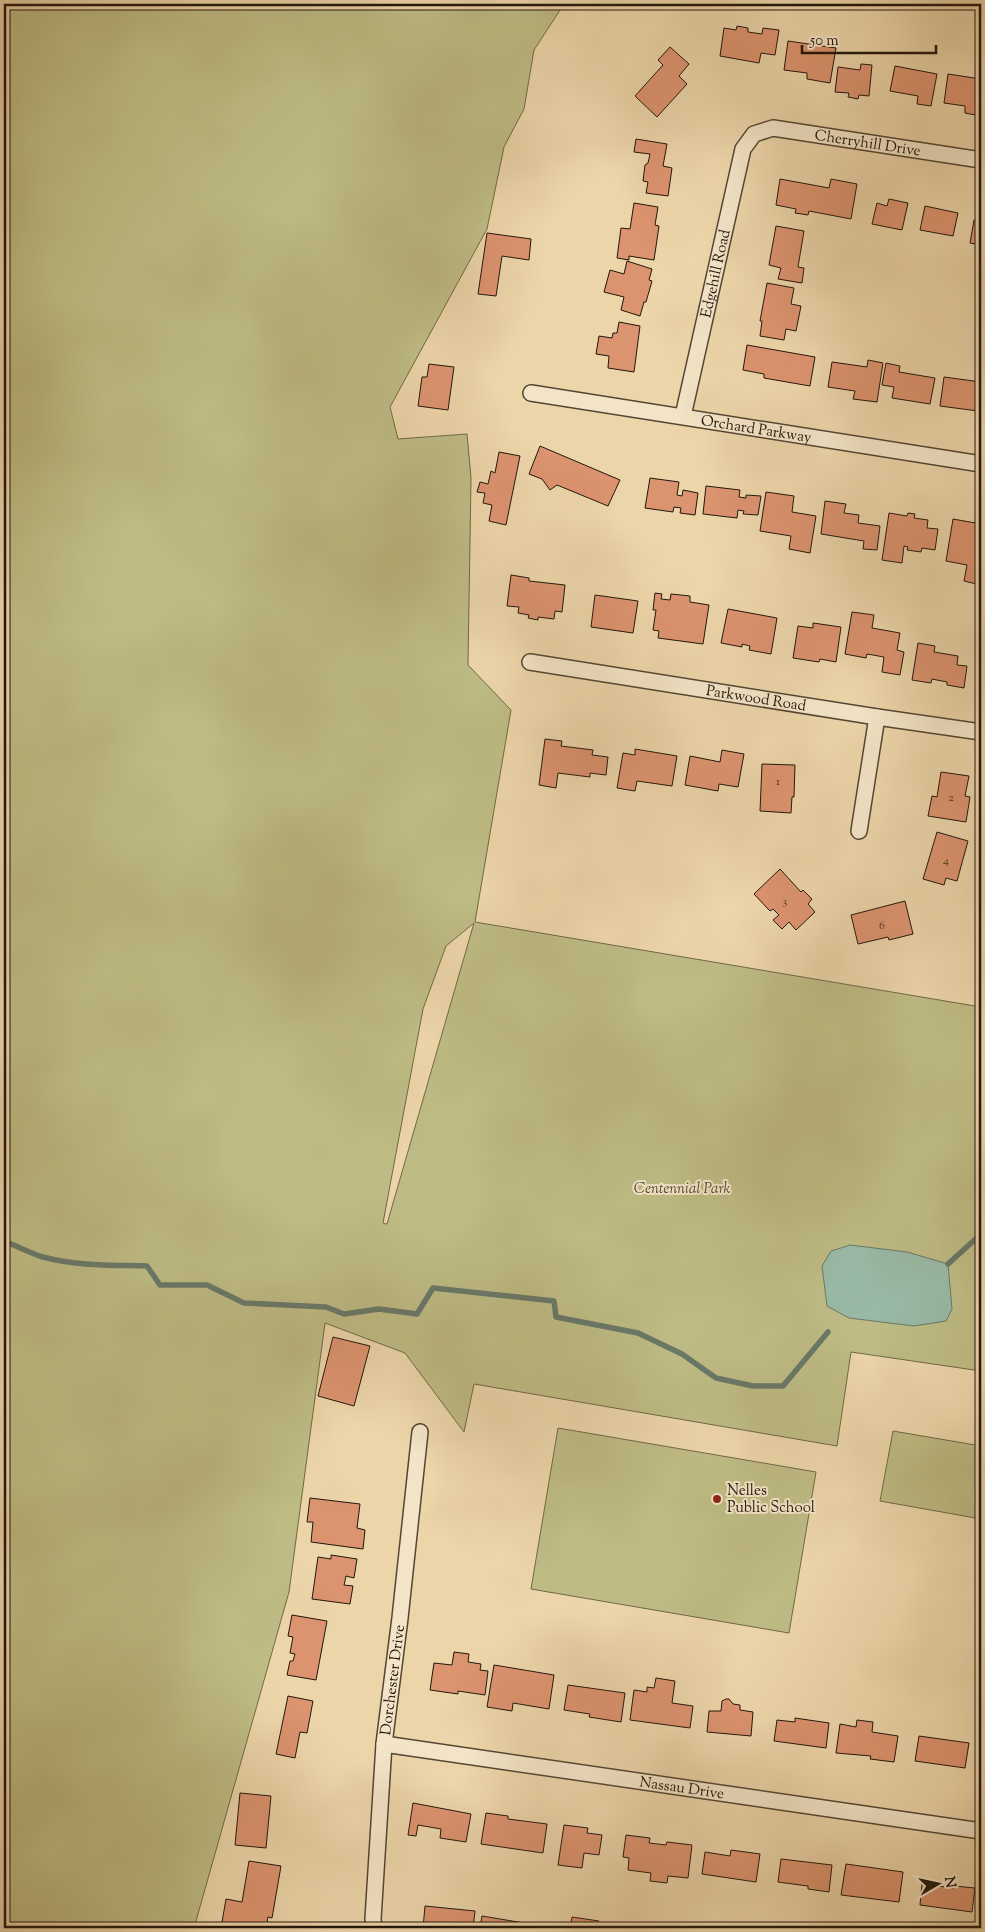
<svg xmlns="http://www.w3.org/2000/svg" width="985" height="1932" font-family="'Sorts Mill Goudy',serif">
  <style>
    .green { fill: #bebb84; stroke: #706848; fill-rule: evenodd }
    .water { fill: #99b9a5; stroke: #697868 }
    .lines { fill: none; stroke-linecap: round; stroke-linejoin: round }
    .stream { stroke: #697868; stroke-width: 5.5 }
    .building { fill: #dc936f; stroke: #22160c }
    .minor-casing { stroke: #544633; stroke-width: 18 }
    .minor { stroke: #f3e4c7; stroke-width: 15 }
    .poi-dot { fill: #8f2418; stroke: #f3e4c7; stroke-width: 2 }
    .labels { text-anchor: middle; stroke-width: 4; stroke-linejoin: round; paint-order: stroke }
    .number-label { font-size: 12px; fill: #503525 }
    .street-label { font-size: 15px; fill: #22160c; stroke: #f3e4c7 }
    .park-label { font-size: 15px; font-style: italic; fill: #514830; stroke: #f3e4c7 }
    .poi-label { font-size: 15px; fill: #22160c; stroke: #f3e4c7; text-anchor: start }
  </style>
  <rect width="100%" height="100%" fill="#ecd5a9"/>
  <filter id="stains"><feTurbulence type="fractalNoise" baseFrequency=".004" numOctaves="4"/><feColorMatrix values="0 0 0 0 .2 0 0 0 0 .09 0 0 0 0 .02 0 0 0 .5 -.17"/></filter>
  <radialGradient id="worn" r=".72"><stop offset=".6" stop-color="#630" stop-opacity="0"/><stop offset="1" stop-color="#630" stop-opacity=".3"/></radialGradient>
  <g class="green">
    <path d="M4 4H564L534 50 524 109 504 147 487 229 390 407 398 439 467 434 471 478 468 665 511 710 475 922 981 1007V1371L851 1352 837 1446 474 1384 464 1432 405 1353 325 1323 289 1592 194 1928H4ZM474 923 387 1224H386L383 1223 423 1009 446 946Z"/>
    <path d="M558 1428 816 1472 789 1633 531 1589Z"/>
    <path d="M893 1431 981 1446V1519L880 1501Z"/>
  </g>
  <path class="water" d="M850 1245 907 1252 948 1264 952 1309 946 1321 914 1326 849 1318 827 1306 822 1266 831 1251Z"/>
  <g class="lines">
    <g class="stream">
      <path d="M4 1241C17 1246 30 1253 43 1257 76 1266 113 1265 147 1266L160 1285H207L244 1303 326 1307 344 1314 379 1309 417 1314 433 1288 554 1301 556 1317 638 1333 682 1354 716 1378 753 1386H783L828 1332"/>
      <path d="M948 1264 981 1234"/>
    </g>
  </g>
  <g class="building">
    <path d="M737 26 748 28V32L762 34 763 28 779 30 775 55 761 53 759 63 720 56 724 28 736 30Z"/>
    <path d="M788 41 836 48 830 83 807 79V73L784 70Z"/>
    <path d="M670 47 689 64 679 76 687 84 657 117 635 96 663 65 658 60Z"/>
    <path d="M861 64 872 65 869 96 859 95 858 99 848 97 849 93 835 92 838 67 860 70Z"/>
    <path d="M895 66 937 74 931 106 917 104 918 96 890 91Z"/>
    <path d="M948 74 981 79V116L965 113V106L944 103Z"/>
    <path d="M636 139 667 144 663 166 672 168 668 196 646 193 648 182 643 181 645 165 648 163 650 154 634 152Z"/>
    <path d="M780 179 829 188 831 179 857 184 851 219 809 211 808 215 795 213 796 209 776 205Z"/>
    <path d="M889 199 908 203 902 230 872 224 877 203 887 206Z"/>
    <path d="M634 203 658 207 655 225 659 226 654 260 629 256V260L617 258 621 228 630 229Z"/>
    <path d="M925 206 958 213 953 236 920 230Z"/>
    <path d="M974 220 981 221V245L970 243Z"/>
    <path d="M776 226 804 231 798 267 804 268 802 283 778 279 781 268 769 265Z"/>
    <path d="M487 233 531 239 529 260 502 256 496 296 478 294Z"/>
    <path d="M627 261 652 269 649 280 652 281 646 302H644L640 316 621 310 624 297 604 292 610 270 624 274Z"/>
    <path d="M767 283 794 288 791 304 801 306 796 331 786 329 784 340 760 336 762 321H760Z"/>
    <path d="M619 322 640 326 634 372 608 368 609 356 596 354 599 336 612 338 613 333H617Z"/>
    <path d="M747 345 815 357 810 386 764 378V374L743 370Z"/>
    <path d="M868 360 883 363 877 402 853 399 855 391 828 387 832 362 867 367Z"/>
    <path d="M886 363 900 366 899 372 935 378 930 404 892 398 894 387 882 385Z"/>
    <path d="M429 364 454 367 448 410 418 406 422 377H427Z"/>
    <path d="M944 377 981 382 978 411 940 406Z"/>
    <path d="M540 446 620 480 608 506 557 485 550 490 542 479 529 474Z"/>
    <path d="M499 452 520 456 506 525 489 521 492 505 483 503 485 493 477 492 480 482 488 484 491 471 495 473Z"/>
    <path d="M650 478 679 482 677 495 682 496 683 490 698 493 695 515 680 513 681 508 674 507 673 512 645 508Z"/>
    <path d="M706 486 740 490 739 497 746 498V495L761 496 758 515 743 514 744 511 738 510 737 518 703 514Z"/>
    <path d="M766 492 794 496 792 512 816 516 810 553 789 549 791 536 760 531Z"/>
    <path d="M825 501 846 504 844 513 859 515 858 523 880 526 877 550 863 549 864 541 821 534Z"/>
    <path d="M889 513 907 516 908 513 915 514 914 518 928 520 927 528 938 529 935 550 922 548 921 552 907 550 908 547 904 546 902 563 882 560Z"/>
    <path d="M953 519 981 524V585L964 581 967 565 946 561Z"/>
    <path d="M511 575 529 578V581L565 585 562 612 555 611 554 619 538 617V620L528 618 529 615 518 613 519 607 507 606Z"/>
    <path d="M655 593 662 594 661 599 670 600 671 594 690 596V602L709 605 703 644 658 638 659 631 653 630 656 610H653Z"/>
    <path d="M595 595 638 601 633 633 591 627Z"/>
    <path d="M728 609 777 618 771 654 749 650 750 646 742 644V647L721 643Z"/>
    <path d="M852 612 874 615 872 628 900 633 897 650 904 652 900 675 882 672 884 657 867 654 866 658 845 654Z"/>
    <path d="M813 623 841 627 836 662 820 659 819 662 793 658 798 626 813 628Z"/>
    <path d="M918 643 935 646 934 652 958 656 957 665 967 666 964 688 947 685V682L932 679 931 683 912 680Z"/>
    <path d="M545 739 562 741 561 746 593 750 592 755 608 757 606 775 590 773V777L558 773 556 788 539 785Z"/>
    <path d="M635 749 677 756 672 786 637 781 635 791 617 788 623 753 635 755Z"/>
    <path d="M722 750 744 754 738 787 719 784 718 791 685 785 690 756 720 762Z"/>
    <path d="M762 764 795 765 794 797H792L791 813 760 811Z"/>
    <path d="M941 772 969 776 965 796 970 797 966 822 928 816 932 796 937 797Z"/>
    <path d="M937 832 968 841 957 881 946 878 944 885 923 879Z"/>
    <path d="M780 869 801 892 803 890 812 899 808 904 815 912 796 930 789 922 782 929 773 920 779 915 773 909 770 911 754 894Z"/>
    <path d="M905 901 913 934 889 940 888 937 858 944 851 915Z"/>
    <path d="M333 1337 370 1346 354 1406 318 1396Z"/>
    <path d="M310 1498 360 1504 357 1528 365 1530 363 1549 311 1542 313 1522H307Z"/>
    <path d="M331 1555 357 1559 354 1578 346 1576 344 1585 353 1586 350 1604 312 1599 318 1557 331 1559Z"/>
    <path d="M292 1615 327 1621 316 1680 287 1675 290 1661H293L295 1654 290 1653 293 1637 288 1636Z"/>
    <path d="M454 1652 469 1654 468 1662 481 1664 480 1670 488 1671 485 1695 458 1691V1694L430 1690 434 1663 452 1665Z"/>
    <path d="M494 1665 554 1675 549 1709 513 1703 512 1711 487 1707Z"/>
    <path d="M656 1678 675 1681 672 1703 693 1706 690 1728 630 1720 634 1690 647 1692V1687L654 1688Z"/>
    <path d="M568 1685 625 1693 621 1722 589 1717 590 1714 564 1710Z"/>
    <path d="M288 1696 313 1701 307 1733 300 1732 295 1758 276 1754Z"/>
    <path d="M726 1699H729L733 1704 740 1705V1710L753 1712 751 1736 707 1732 709 1711H721L722 1701Z"/>
    <path d="M795 1718 829 1723 826 1748 774 1741 777 1720 795 1722Z"/>
    <path d="M857 1720 873 1722 872 1732 898 1736 894 1762 870 1759 871 1756 836 1753 840 1724 856 1727Z"/>
    <path d="M919 1736 969 1743 965 1768 915 1761Z"/>
    <path d="M240 1793 271 1796 266 1848 235 1845Z"/>
    <path d="M413 1803 471 1814 466 1842 440 1838 441 1829 418 1825 416 1836 408 1835Z"/>
    <path d="M486 1813 508 1816V1819L547 1824 543 1853 481 1844Z"/>
    <path d="M564 1825 588 1828 587 1833 602 1835 599 1855 584 1853 582 1868 558 1865Z"/>
    <path d="M626 1835 650 1838 649 1843 666 1845 667 1842 692 1845 688 1878 668 1876 667 1883 650 1881 651 1873 628 1870 629 1858 623 1857Z"/>
    <path d="M731 1850 760 1854 756 1882 702 1874 705 1852 730 1856Z"/>
    <path d="M781 1859 832 1865 829 1892 808 1889V1886L778 1882Z"/>
    <path d="M249 1861 281 1866 272 1918 268 1917 266 1928H221L226 1899 242 1902Z"/>
    <path d="M846 1864 903 1872 899 1902 841 1895Z"/>
    <path d="M922 1884 954 1888V1886L975 1888 972 1912 920 1905Z"/>
    <path d="M425 1906 475 1911 473 1928H423Z"/>
    <path d="M482 1916 536 1925 535 1928H480Z"/>
    <path d="M572 1917 599 1921 598 1928H570Z"/>
  </g>
  <g class="lines">
    <g class="minor-casing">
      <g id="minor">
        <path id="s1" d="M531 393 981 464"/>
        <path id="s2" d="M683 416 743 149 754 134 773 128 981 160"/>
        <path id="s3" d="M530 662 877 717 981 732"/>
        <path d="M859 831 877 717"/>
        <path id="s4" d="M384 1744 981 1831"/>
        <path id="s5" d="M374 1928 373 1919 384 1744 400 1618 420 1432"/>
      </g>
    </g>
    <use href="#minor" class="minor"/>
  </g>
  <circle class="poi-dot" cx="717" cy="1499" r="5"/>
  <g class="labels">
    <g class="number-label">
      <text x="778" y="785">1</text>
      <text x="951" y="801">2</text>
      <text x="946" y="864">4</text>
      <text x="785" y="905">3</text>
      <text x="882" y="929">6</text>
    </g>
    <g class="street-label">
      <text dy="5" stroke="none"><textPath href="#s2" startOffset="408">Cherryhill Drive</textPath></text>
      <text dy="5" stroke="none"><textPath href="#s2" startOffset="146">Edgehill Road</textPath></text>
      <text dy="5" stroke="none"><textPath href="#s1" startOffset="228">Orchard Parkway</textPath></text>
      <text dy="5" stroke="none"><textPath href="#s3" startOffset="229">Parkwood Road</textPath></text>
      <text dy="5" stroke="none"><textPath href="#s5" startOffset="249">Dorchester Drive</textPath></text>
      <text dy="5" stroke="none"><textPath href="#s4" startOffset="301">Nassau Drive</textPath></text>
    </g>
    <g class="park-label">
      <text x="682" y="1193">Centennial Park</text>
    </g>
    <g class="poi-label">
      <text x="727" y="1495">Nelles<tspan x="727" dy="17">Public School</tspan></text>
    </g>
  </g>
  <rect width="985" height="1932" fill="none" stroke="#ecd5a9" stroke-width="20"/>
  <rect x="5" y="5" width="975" height="1922" fill="none" stroke="#22160c" stroke-width="2.5"/>
  <rect x="10" y="10" width="965" height="1912" fill="none" stroke="#22160c"/>
  <g transform="translate(938 1884) rotate(81)" stroke="#f3e4c7" stroke-width="4" paint-order="stroke">
  <path d="M0-4L9 19L0 12L-9 19Z" fill="#22160c"/>
  <text y="-8" font-size="14" font-weight="bold" text-anchor="middle" fill="#22160c">N</text>
  </g>
  <path d="M802 45v8h134v-8" fill="none" stroke="#22160c" stroke-width="2.5"/>
  <text x="810" y="45" font-size="15" fill="#22160c" stroke="#f3e4c7" stroke-width="4" paint-order="stroke">50 m</text>
  <rect width="100%" height="100%" filter="url(#stains)"/>
  <rect width="100%" height="100%" fill="url(#worn)"/>
</svg>
